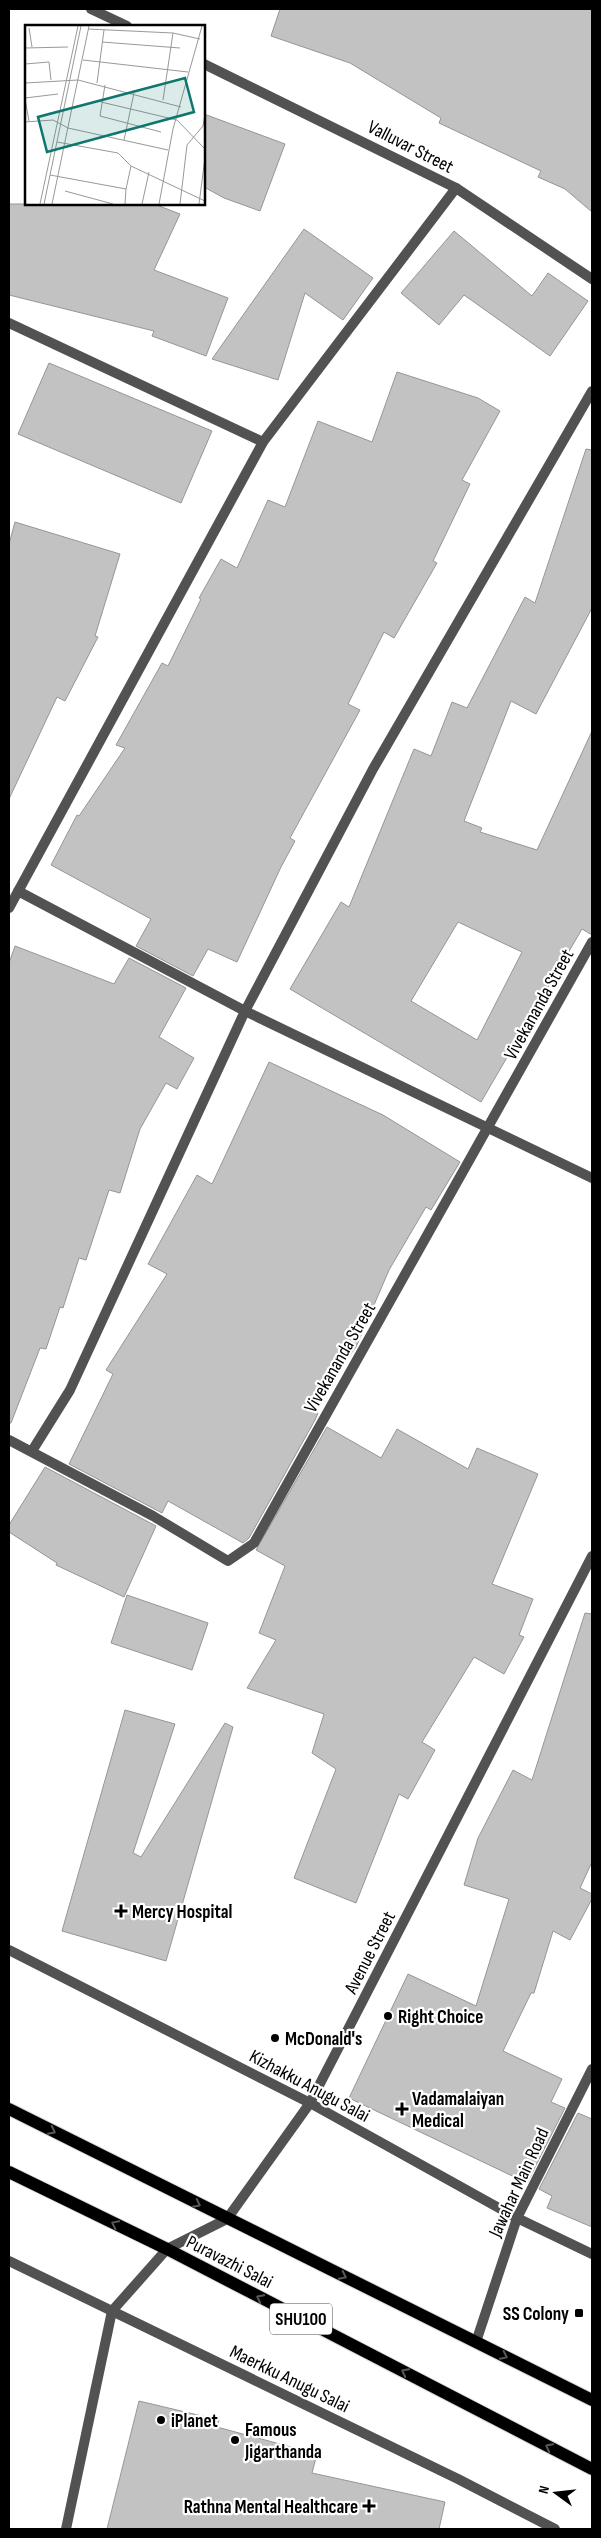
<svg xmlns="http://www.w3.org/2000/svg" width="601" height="2538" font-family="'Sofia Sans Condensed',sans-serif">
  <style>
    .building { fill: #c2c2c2; stroke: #969696; fill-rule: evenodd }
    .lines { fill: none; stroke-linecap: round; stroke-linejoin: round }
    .primary-casing { stroke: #dbdbdb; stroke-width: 14 }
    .service { stroke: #525252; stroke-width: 10 }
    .minor { stroke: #525252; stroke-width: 10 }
    .tertiary { stroke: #525252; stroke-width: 10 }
    .primary { stroke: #000; stroke-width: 12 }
    .oneway { stroke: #595959 }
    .poi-dot { fill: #000; stroke: #fff; stroke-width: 2 }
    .labels { text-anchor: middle; stroke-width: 4.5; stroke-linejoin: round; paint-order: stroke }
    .shield { fill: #fff; stroke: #4c4c4c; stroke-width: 1 }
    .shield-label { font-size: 18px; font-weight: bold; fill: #000 }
    .street-label { font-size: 19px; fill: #000; stroke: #fff }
    .poi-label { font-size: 19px; font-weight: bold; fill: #000; stroke: #fff; text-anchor: start }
    .inset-road { fill: none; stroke: #999; stroke-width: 1 }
    .view { fill: #0f766e; fill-opacity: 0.15; stroke: #0f766e; stroke-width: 2.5 }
    .inset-edge { fill: none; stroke: #000; stroke-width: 2.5 }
  </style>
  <rect width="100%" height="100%" fill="#fff"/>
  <g class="building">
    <path d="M280 9H592V212L565 189 538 177 541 171 439 123 441 118 350 63 271 36Z"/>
    <path d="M204 114 285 144 260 211 224 198 204 187Z"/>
    <path d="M9 204H154L180 214 154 270 228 298 206 356 152 336 154 331 9 295Z"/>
    <path d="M304 229 373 278 343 320 305 293 278 380 212 359Z"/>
    <path d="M454 231 532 296 548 273 588 301 550 356 464 295 439 325 401 293Z"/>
    <path d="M49 363 212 431 181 503 18 434Z"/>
    <path d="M397 372 478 398 500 411 462 480 470 484 433 561 437 563 394 638 384 632 348 704 360 710 290 838 295 841 281 867 237 962 208 949 193 976 136 946 151 919 51 865 77 815 79 816 125 748 116 745 162 663 168 666 201 599 199 598 221 559 237 568 268 500 285 507 318 421 372 442Z"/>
    <path d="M586 449 592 450V608L536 714 511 701 464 821 482 828 480 832 537 850 592 731V935L582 929 481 1102 290 989 341 902 349 907 414 749 431 756 452 702 467 708 525 597 535 603ZM458 922 522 952 477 1040 411 1001Z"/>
    <path d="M15 522 120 554 95 636 98 637 65 701 57 697 9 799V544Z"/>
    <path d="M15 946 114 984 129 958 186 988 159 1037 194 1058 177 1089 166 1083 140 1129 120 1193 109 1190 86 1260 79 1258 63 1308 60 1307 46 1349 40 1348 11 1423H9V963Z"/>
    <path d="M269 1062 383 1115 460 1162 431 1210 426 1207 389 1270 356 1347 309 1409 318 1413 315 1420 249 1538 243 1543 168 1501 162 1513 69 1464 113 1374 106 1370 167 1274 148 1264 197 1175 212 1184Z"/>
    <path d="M327 1427 381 1458 397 1429 468 1469 477 1448 538 1474 492 1584 533 1599 519 1635 524 1637 504 1674 474 1657 422 1742 435 1750 408 1799 399 1794 356 1903 294 1878 336 1769 312 1753 324 1714 247 1688 276 1640 259 1633 285 1566 256 1550Z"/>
    <path d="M45 1467 156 1526 124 1597 56 1565 57 1563 9 1532V1525Z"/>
    <path d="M127 1595 208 1623 192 1670 111 1643Z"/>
    <path d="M585 1613 592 1614V1862L580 1888 592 1894V1899L570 1940 553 1931 534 1993H531L503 2051 562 2079 551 2102 565 2108 527 2183 349 2098 408 1974 476 2006 509 1899 464 1885 478 1838 513 1770 532 1780Z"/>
    <path d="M125 1710 175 1724 133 1853 141 1857 225 1723 233 1727 166 1961 62 1931Z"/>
    <path d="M578 2113 592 2119V2227L547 2208 552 2196 539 2189Z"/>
    <path d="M139 2401 219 2420 217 2427 317 2454 312 2473 445 2502 439 2529H107Z"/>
  </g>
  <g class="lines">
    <g class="primary-casing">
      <g id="primary">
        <path d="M9 2109 592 2400"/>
        <path d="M9 2172 167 2249 592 2469"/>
      </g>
    </g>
    <path class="service" d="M9 2261 458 2479 555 2529"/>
    <g class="minor">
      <path d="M91 9 127 26"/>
      <path d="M204 64 456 188 592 279"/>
      <path d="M9 323 263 442"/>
      <path d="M18 891 245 1011 592 1178"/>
      <path d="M9 908 263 442 456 188"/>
      <path d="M9 1440 153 1516 228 1561 254 1543 592 942"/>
      <path d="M32 1451 70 1390 245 1011 373 769 592 391"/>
      <path d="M476 2342 517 2218 592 2069"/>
      <path d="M66 2529 112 2311 167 2249 227 2219 310 2103 592 1556"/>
    </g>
    <path class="tertiary" d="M9 1950 310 2103 517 2218 592 2254"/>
    <use href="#primary" class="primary"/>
  </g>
  <defs><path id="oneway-chevron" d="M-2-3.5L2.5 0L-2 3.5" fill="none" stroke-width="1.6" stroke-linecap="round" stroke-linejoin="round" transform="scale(1.25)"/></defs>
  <g class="oneway">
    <use href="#oneway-chevron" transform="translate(52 2131) rotate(27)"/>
    <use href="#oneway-chevron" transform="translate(197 2204) rotate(27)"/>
    <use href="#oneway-chevron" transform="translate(115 2224) rotate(-154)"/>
    <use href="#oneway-chevron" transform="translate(343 2276) rotate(26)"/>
    <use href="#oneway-chevron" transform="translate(260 2298) rotate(-153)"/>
    <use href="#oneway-chevron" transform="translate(504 2356) rotate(26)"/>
    <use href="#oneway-chevron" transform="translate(405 2372) rotate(-153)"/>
    <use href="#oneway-chevron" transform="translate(549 2447) rotate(-153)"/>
  </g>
  <g class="poi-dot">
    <path d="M118.5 1903.5h5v5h5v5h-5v5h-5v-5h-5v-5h5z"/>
    <circle cx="388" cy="2016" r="5"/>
    <circle cx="275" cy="2038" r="5"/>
    <path d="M399.5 2101.5h5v5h5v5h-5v5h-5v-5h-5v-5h5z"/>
    <rect x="574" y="2308" width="10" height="10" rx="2.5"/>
    <circle cx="161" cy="2420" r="5"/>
    <circle cx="235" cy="2440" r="5"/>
    <path d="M366.5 2498.5h5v5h5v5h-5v5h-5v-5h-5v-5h5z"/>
  </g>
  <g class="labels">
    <rect class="shield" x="270" y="2303.5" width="62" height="31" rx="4"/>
    <g class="shield-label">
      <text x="301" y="2325">SHU100</text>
    </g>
    <g class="street-label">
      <text transform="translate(411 146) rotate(27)" y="7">Valluvar Street</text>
      <text transform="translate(538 1004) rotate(-61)" y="7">Vivekananda Street</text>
      <text transform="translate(339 1357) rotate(-60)" y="7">Vivekananda Street</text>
      <text transform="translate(369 1952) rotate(-63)" y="7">Avenue Street</text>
      <text transform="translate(310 2085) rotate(28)" y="7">Kizhakku Anugu Salai</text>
      <text transform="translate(518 2182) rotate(-65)" y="7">Jawahar Main Road</text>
      <text transform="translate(230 2261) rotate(27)" y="7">Puravazhi Salai</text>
      <text transform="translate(290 2378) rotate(26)" y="7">Maerkku Anugu Salai</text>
    </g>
    <g class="poi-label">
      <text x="132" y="1918">Mercy Hospital</text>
      <text x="398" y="2023">Right Choice</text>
      <text x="285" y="2045">McDonald's</text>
      <text x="412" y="2105">Vadamalaiyan<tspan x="412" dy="22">Medical</tspan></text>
      <text x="569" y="2320" text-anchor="end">SS Colony</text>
      <text x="171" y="2427">iPlanet</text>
      <text x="245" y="2436">Famous<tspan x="245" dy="22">Jigarthanda</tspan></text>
      <text x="358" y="2513" text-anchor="end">Rathna Mental Healthcare</text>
    </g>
  </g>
  <g transform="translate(25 25)">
    <rect width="180" height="180" fill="#fff"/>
    <path class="inset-road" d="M4 3 7 22M63 4 148 8 175 14M77 17 155 23M0 23 43 22M58 35 163 47M0 39 24 37 26 55M0 58 53 55 156 82M72 58 79 5M80 60 75 91 136 107M0 73 33 69M0 74 4 96M138 75 148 8M76 77 152 95 180 124M0 97 28 95 43 103 143 125M99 115 109 68M32 117 93 128 106 141 180 176M25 150 101 164 106 141M40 166 88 179M15 179 53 1M19 179 56 1M27 179 64 1M100 179 101 164M117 179 124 147M134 179 148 104 177 1M155 179 162 120 178 101 180 89M174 179 180 133"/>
    <path class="view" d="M160 53 169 87 22 127 13 92Z"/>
    <rect width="180" height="180" class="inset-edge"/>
  </g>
  <rect width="601" height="2538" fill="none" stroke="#000000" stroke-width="20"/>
  <g transform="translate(556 2493) rotate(285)" stroke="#ffffff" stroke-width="4" paint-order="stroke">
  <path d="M0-4L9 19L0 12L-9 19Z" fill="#000000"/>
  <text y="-8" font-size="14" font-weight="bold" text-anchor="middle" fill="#000000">N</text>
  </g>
</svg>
